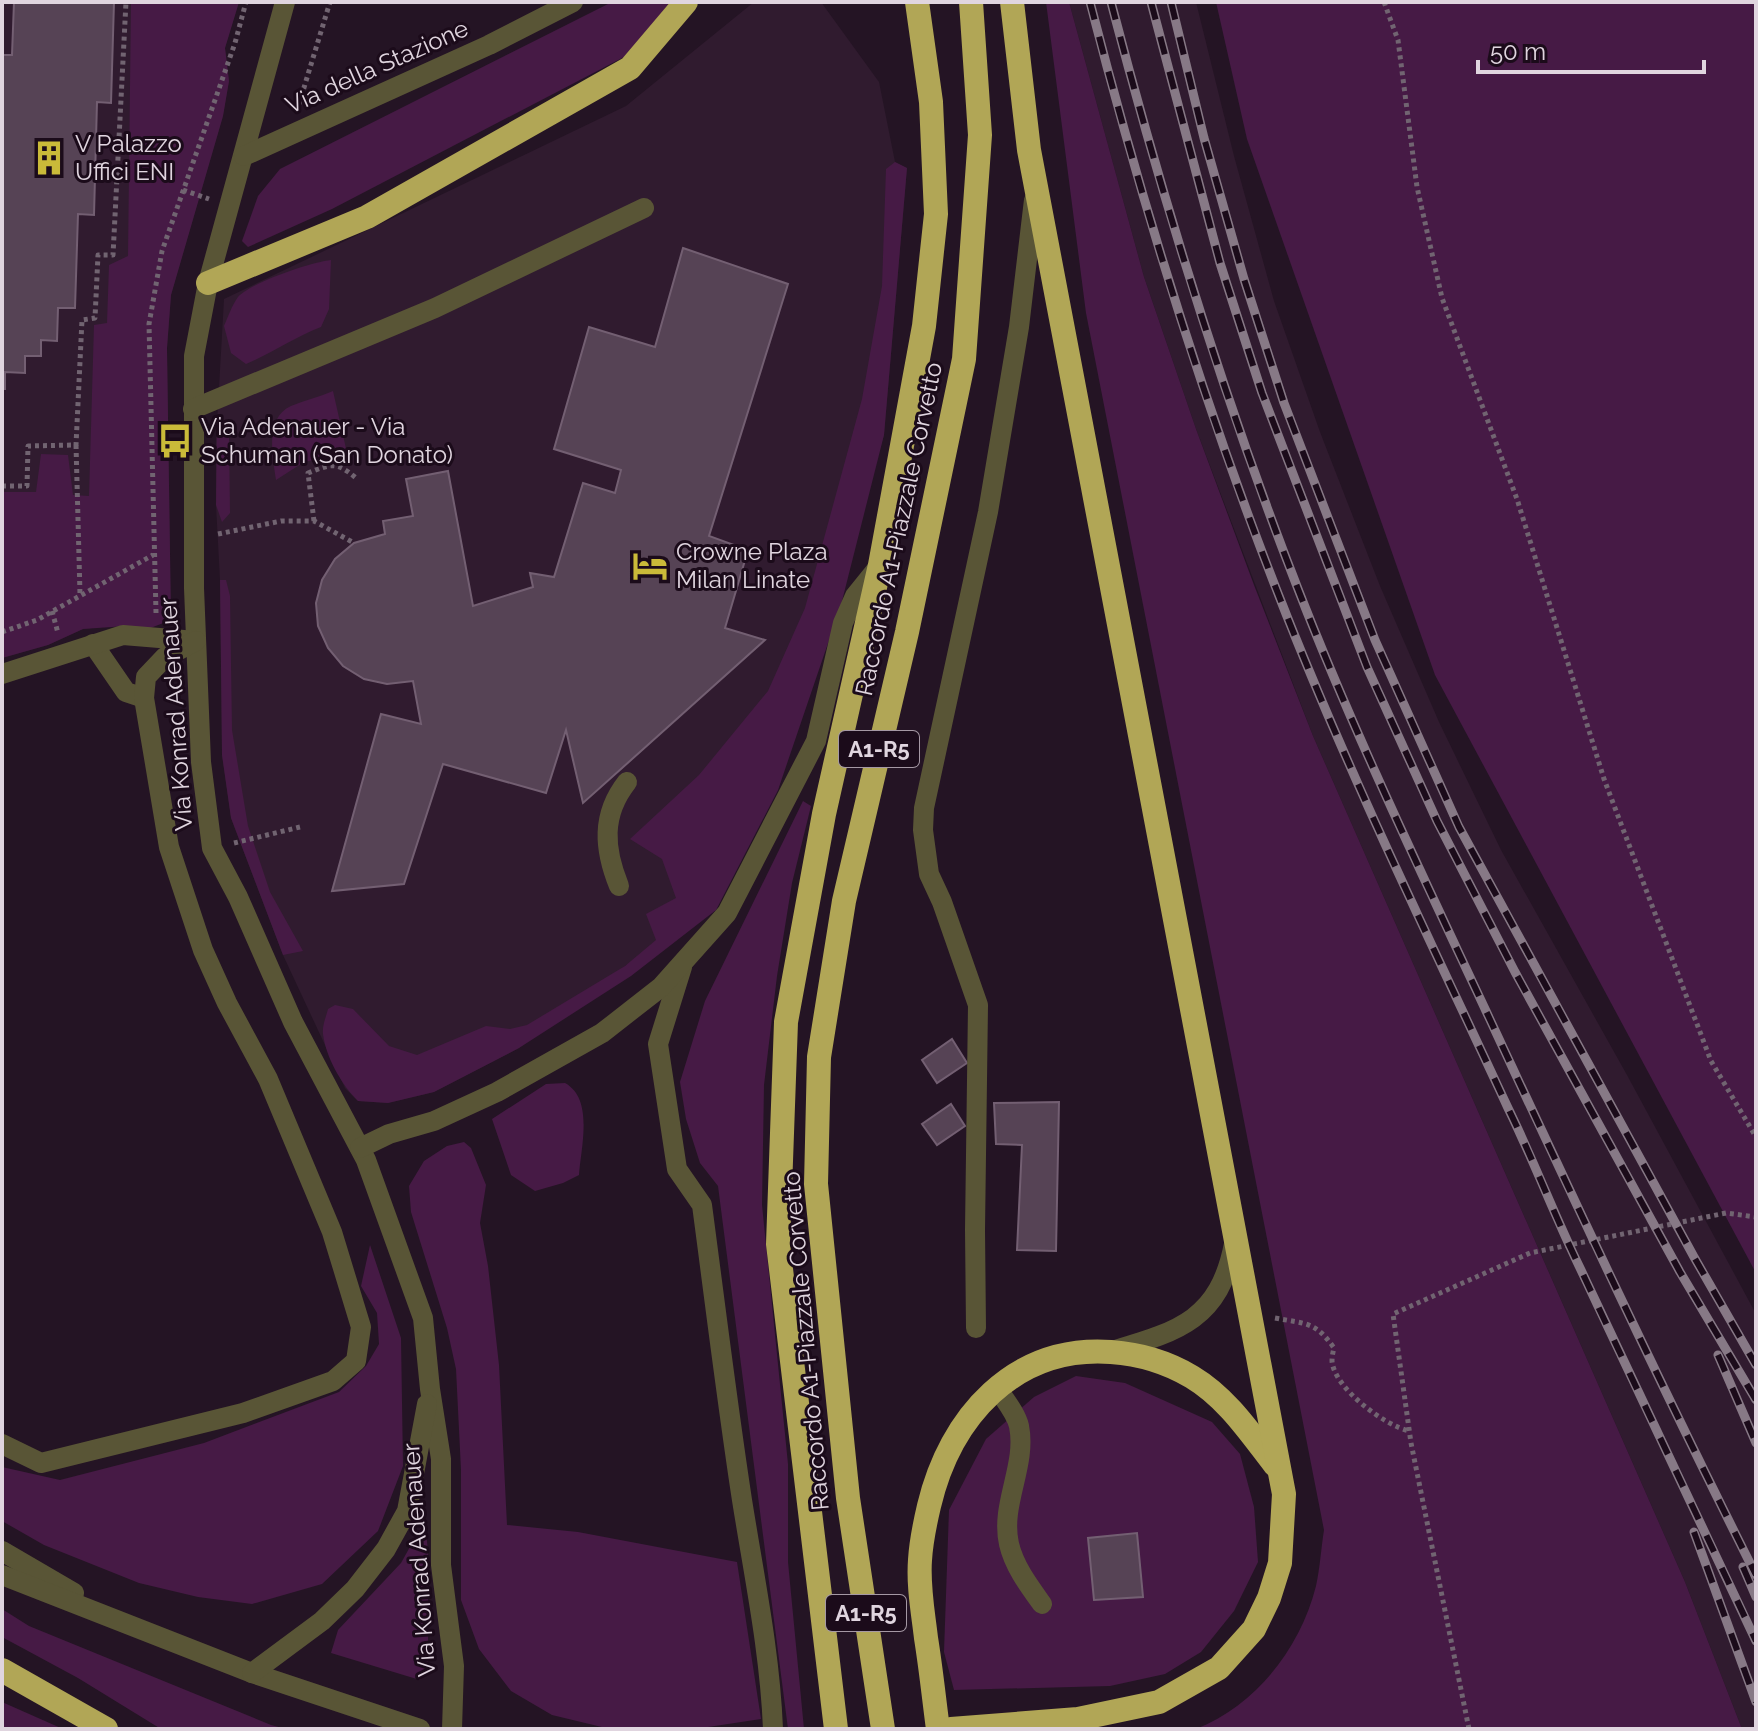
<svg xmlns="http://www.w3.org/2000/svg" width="1758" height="1731" font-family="Raleway,sans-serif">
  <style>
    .built { fill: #301b2f }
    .green { fill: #461a45 }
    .building { fill: #564355; stroke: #735f72; stroke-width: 2 }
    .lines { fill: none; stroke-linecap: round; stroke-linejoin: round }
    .path { stroke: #716471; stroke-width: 5; stroke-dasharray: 4 4; stroke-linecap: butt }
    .minor { stroke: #595536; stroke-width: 20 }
    .highway { stroke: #b1a656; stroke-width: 24 }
    .rail-casing { stroke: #877986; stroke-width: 9 }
    .rail { stroke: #1b0b1a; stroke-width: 6; stroke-dasharray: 18; stroke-linecap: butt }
    .labels { text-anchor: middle; stroke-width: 6; stroke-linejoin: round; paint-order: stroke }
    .shield { fill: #1b0b1a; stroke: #a598a4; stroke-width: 2 }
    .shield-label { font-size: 22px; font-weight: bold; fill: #e0d5df }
    .street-label { font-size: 24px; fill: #e0d5df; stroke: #1b0b1a }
    .poi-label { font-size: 24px; fill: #e0d5df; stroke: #1b0b1a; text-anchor: start }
  </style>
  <rect width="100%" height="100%" fill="#241424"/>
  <g class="built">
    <path d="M2 2H239L225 48 229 81 223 116 171 295 167 348 171 620 83 629 48 645 2 658Z"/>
    <path d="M754 2H821L879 82 895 162 907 168 884 435 778 790 716 910 625 966 519 1048 434 1092 388 1103 358 1101 345 1088 283 955 231 818 222 755 220 580 216 505V441L224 299 626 106Z"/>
    <path d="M1069 2H1196L1234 156 1274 301 1320 432 1380 586 1439 722 1501 850 1627 1075 1756 1314V1729H1742L1685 1582 1313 736 1196 429 1144 277Z"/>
  </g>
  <g class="green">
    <path d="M131 2H239L225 48 229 81 223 116 171 295 167 348 171 620 148 629 126 626 83 629 48 645 2 658V492H36L41 454 68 455 73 495 89 496 94 325 107 323 109 265 128 256Z"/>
    <path d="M612 2H671L624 57 332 209 248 247 242 241 258 196 280 169Z"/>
    <path d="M1046 2H1069L1144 277 1196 429 1254 585 1313 736 1685 1582 1742 1729H1196C1256 1705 1300 1649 1316 1586 1320 1568 1321 1549 1324 1530L1086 313Z"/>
    <path d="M1216 2H1756V1273L1435 675 1247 139Z"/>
    <path d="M895 162 907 168 884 435 841 605 778 790 716 910 631 976 519 1048 434 1092 388 1103 358 1101C342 1085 326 1058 323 1034 322 1026 326 1017 328 1009L335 1005 353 1009 389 1046 417 1055 486 1026 510 1029 527 1025 625 966 656 940 646 914 676 898 662 859 630 839 699 775 768 691 805 608 862 399 882 286 886 169Z"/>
    <path d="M331 260 329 309 321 327C295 337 272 353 246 364L231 353 224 326C228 317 232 305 238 297 250 283 311 262 331 260Z"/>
    <path d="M333 391 347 453 304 462 276 480C273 457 264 418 291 406 305 400 320 397 333 391Z"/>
    <path d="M217 425H225L229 433 230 513 222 522 216 505Z"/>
    <path d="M220 580H226L230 596 232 730 248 826 270 892 303 951 283 955 231 818 222 755Z"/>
    <path d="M803 801 811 806 792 883 777 976 764 1085 762 1205 788 1464V1562L804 1729H788L718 1186 700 1163 686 1119 680 1082 705 1001Z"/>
    <path d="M565 1083C594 1099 581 1147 579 1175L563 1183 535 1191 511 1175 492 1119 546 1084Z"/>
    <path d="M464 1142 471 1148 486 1185 480 1223 488 1266 499 1365 507 1525 578 1532 737 1562 761 1719 695 1729 606 1728 552 1715 511 1691 479 1649 461 1600V1470L456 1369 447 1328 411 1212 409 1186 424 1161 447 1146Z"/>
    <path d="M370 1245 401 1338 403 1466 378 1531 322 1584 252 1604 198 1597 139 1583 44 1545 2 1521V1467L60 1480 204 1443 339 1392 366 1366 379 1344 377 1313 361 1286Z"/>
    <path d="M1076 1376 1125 1383 1212 1422 1240 1454 1254 1507 1258 1562 1234 1611 1201 1652 1165 1674 1110 1686 954 1690 944 1652 949 1510 986 1439 1034 1397Z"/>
    <path d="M425 1520 428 1552V1665L420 1680 331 1653 338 1630 401 1563Z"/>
    <path d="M2 1609 29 1626 271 1725 286 1729H161L78 1678 2 1637Z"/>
    <path d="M2 1702 63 1729H2Z"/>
  </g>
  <g class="building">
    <path d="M14 2H114L111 103 97 102 94 215 78 214 75 308H58L57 341 41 340V356H25V373L5 372V389H2V55H12Z"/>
    <path d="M683 248 788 284 709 536 748 550 725 628 765 640 583 803 566 730 546 793 443 764 404 884 332 891 381 714 421 724 413 681 387 684 364 679 343 666 328 648 318 626 316 603 322 580 335 559 354 543 385 534 383 521 413 516 406 479 448 471 473 606 533 587 530 573 554 577 583 483 615 493 621 470 554 449 589 327 655 347Z"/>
    <path d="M952 1039 967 1063 937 1083 922 1060Z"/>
    <path d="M1059 1102 1056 1251 1017 1250 1022 1145 996 1144 994 1103Z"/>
    <path d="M951 1104 965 1126 937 1145 922 1124Z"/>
    <path d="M1137 1533 1143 1597 1094 1600 1088 1538Z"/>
  </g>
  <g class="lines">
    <g class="path">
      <path d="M1384 2 1398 40 1417 187 1442 298 1517 499 1604 779 1711 1061 1756 1137"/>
      <path d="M299 104 330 2"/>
      <path d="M183 190 209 199"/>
      <path d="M76 445 80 594"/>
      <path d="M2 486H27L28 446 76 445 82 320 95 318 98 255H113L126 2"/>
      <path d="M314 521 308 473C331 464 336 461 356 478"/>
      <path d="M218 534 281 521H314L354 543"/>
      <path d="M52 611 58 633"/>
      <path d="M156 613 149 324 162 251 235 43 246 2"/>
      <path d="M2 632 37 620 153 555"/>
      <path d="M234 843 300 827"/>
      <path d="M1275 1318C1306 1324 1315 1321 1334 1348 1333 1352 1332 1356 1332 1361 1334 1388 1384 1425 1409 1431"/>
      <path d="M1469 1729 1411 1443 1393 1314 1530 1253 1726 1213 1756 1217"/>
    </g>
    <g class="minor">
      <path d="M285 2 208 283 194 356V588L201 762 212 848 238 897 293 1022 366 1160 423 1318 430 1389 441 1459V1565L454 1666 452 1729"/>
      <path d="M244 156 489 45 573 2"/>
      <path d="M193 409 435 308 644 208"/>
      <path d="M93 644 126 692 144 698"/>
      <path d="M2 674 123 635 196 641"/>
      <path d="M619 886C604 849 601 815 627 782"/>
      <path d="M682 967 658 1044 677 1169 702 1205C715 1303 727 1402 742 1500 754 1576 770 1652 773 1729"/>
      <path d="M360 1148 389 1134 434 1121 497 1092 602 1033 661 987 727 913 816 741 843 623 855 596 880 565"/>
      <path d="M976 1328 975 1230 978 1005 942 902 929 874 923 830 924 808 988 512 1019 327 1034 200"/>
      <path d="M1112 1351C1179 1331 1219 1320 1234 1244"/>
      <path d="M997 1388C1004 1399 1016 1413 1019 1426 1027 1466 1000 1504 1009 1544 1014 1566 1029 1586 1042 1604"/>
      <path d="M2 1444 41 1463 243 1413 333 1381 356 1361 361 1327 332 1232 268 1079 227 1003 203 950 169 847 144 698 146 677 165 657 196 641"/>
      <path d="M2 1551 74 1593"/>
      <path d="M2 1575 252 1673 420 1729"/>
      <path d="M252 1673 322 1621 355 1589 386 1549 407 1511 427 1404"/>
    </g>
    <g class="highway">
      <path d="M208 283 367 217 630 68 686 2"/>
      <path d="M2 1670 106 1729"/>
      <path d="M836 1729 778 1244 786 1022 824 814 880 565 924 326 936 214 931 102 917 2"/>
      <path d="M883 1729 848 1498 816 1184 819 1057 844 901 907 632 964 359 980 135 971 2"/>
      <path d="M938 1729C934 1699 931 1669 926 1638 923 1612 918 1586 920 1560 921 1543 925 1523 929 1506 950 1417 1014 1345 1111 1352 1140 1354 1167 1362 1192 1377 1227 1398 1250 1433 1275 1465"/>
      <path d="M951 1729 1078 1719 1159 1702 1219 1668 1254 1629 1269 1598 1280 1563 1284 1494 1029 150 1012 2"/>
    </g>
    <g class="rail-casing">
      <g id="rail">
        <path d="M1090 2C1142 204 1203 402 1279 596 1347 770 1429 938 1508 1108 1534 1161 1555 1217 1581 1270 1639 1394 1698 1517 1756 1641"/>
        <path d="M1111 2C1163 201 1223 397 1298 589 1354 733 1421 872 1486 1011 1574 1200 1662 1388 1756 1575"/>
        <path d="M1151 2 1220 263 1262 393 1367 667 1437 821 1515 972 1680 1272 1756 1400"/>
        <path d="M1171 2 1204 138 1244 279 1284 403 1375 640 1459 827 1694 1257 1756 1365"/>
        <path d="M1718 1355 1756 1443"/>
        <path d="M1694 1532 1756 1702"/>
        <path d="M1743 1567 1756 1597"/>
      </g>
    </g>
    <use href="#rail" class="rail"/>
  </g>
  <defs>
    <g id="building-bare" transform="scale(2.76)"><path d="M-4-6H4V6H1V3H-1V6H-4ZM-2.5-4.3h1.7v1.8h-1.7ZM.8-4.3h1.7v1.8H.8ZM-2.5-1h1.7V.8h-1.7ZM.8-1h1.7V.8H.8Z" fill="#caba39" stroke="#1b0b1a" stroke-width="2.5" paint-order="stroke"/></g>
    <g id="bus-bare" transform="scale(2.76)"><path d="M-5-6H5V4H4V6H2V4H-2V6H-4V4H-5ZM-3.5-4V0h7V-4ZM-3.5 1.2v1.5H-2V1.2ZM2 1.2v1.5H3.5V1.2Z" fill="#caba39" stroke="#1b0b1a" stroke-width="2.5" paint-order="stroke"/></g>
    <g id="hotel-bare" transform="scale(2.76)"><path d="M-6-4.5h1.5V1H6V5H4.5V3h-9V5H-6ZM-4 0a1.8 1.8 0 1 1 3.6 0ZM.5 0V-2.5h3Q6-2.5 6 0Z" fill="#caba39" stroke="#1b0b1a" stroke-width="2.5" paint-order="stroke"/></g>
  </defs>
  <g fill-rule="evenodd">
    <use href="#building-bare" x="49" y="158"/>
    <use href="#bus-bare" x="175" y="441"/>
    <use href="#hotel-bare" x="650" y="566"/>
  </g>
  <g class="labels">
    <g class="shield">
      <rect x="839" y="731" width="80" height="36" rx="6"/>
      <rect x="826" y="1595" width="80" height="36" rx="6"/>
    </g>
    <g class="shield-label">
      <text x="879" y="757">A1-R5</text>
      <text x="866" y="1621">A1-R5</text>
    </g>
    <g class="street-label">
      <text transform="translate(377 67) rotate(-24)" y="8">Via della Stazione</text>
      <text transform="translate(899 529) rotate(-78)" y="8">Raccordo A1-Piazzale Corvetto</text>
      <text transform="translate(176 714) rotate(-94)" y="8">Via Konrad Adenauer</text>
      <text transform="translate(806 1341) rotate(-95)" y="8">Raccordo A1-Piazzale Corvetto</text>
      <text transform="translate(419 1560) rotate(-94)" y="8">Via Konrad Adenauer</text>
    </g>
    <g class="poi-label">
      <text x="75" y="152">V Palazzo<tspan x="75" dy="28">Uffici ENI</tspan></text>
      <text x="201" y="435">Via Adenauer - Via<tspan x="201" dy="28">Schuman (San Donato)</tspan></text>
      <text x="676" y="560">Crowne Plaza<tspan x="676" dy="28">Milan Linate</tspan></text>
    </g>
  </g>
  <rect width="1758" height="1731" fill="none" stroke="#e0d5df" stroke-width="8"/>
  <path d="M1478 60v12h226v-12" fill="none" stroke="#e0d5df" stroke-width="4"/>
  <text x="1490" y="60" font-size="24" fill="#e0d5df" stroke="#1b0b1a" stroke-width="6" paint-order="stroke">50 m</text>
</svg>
